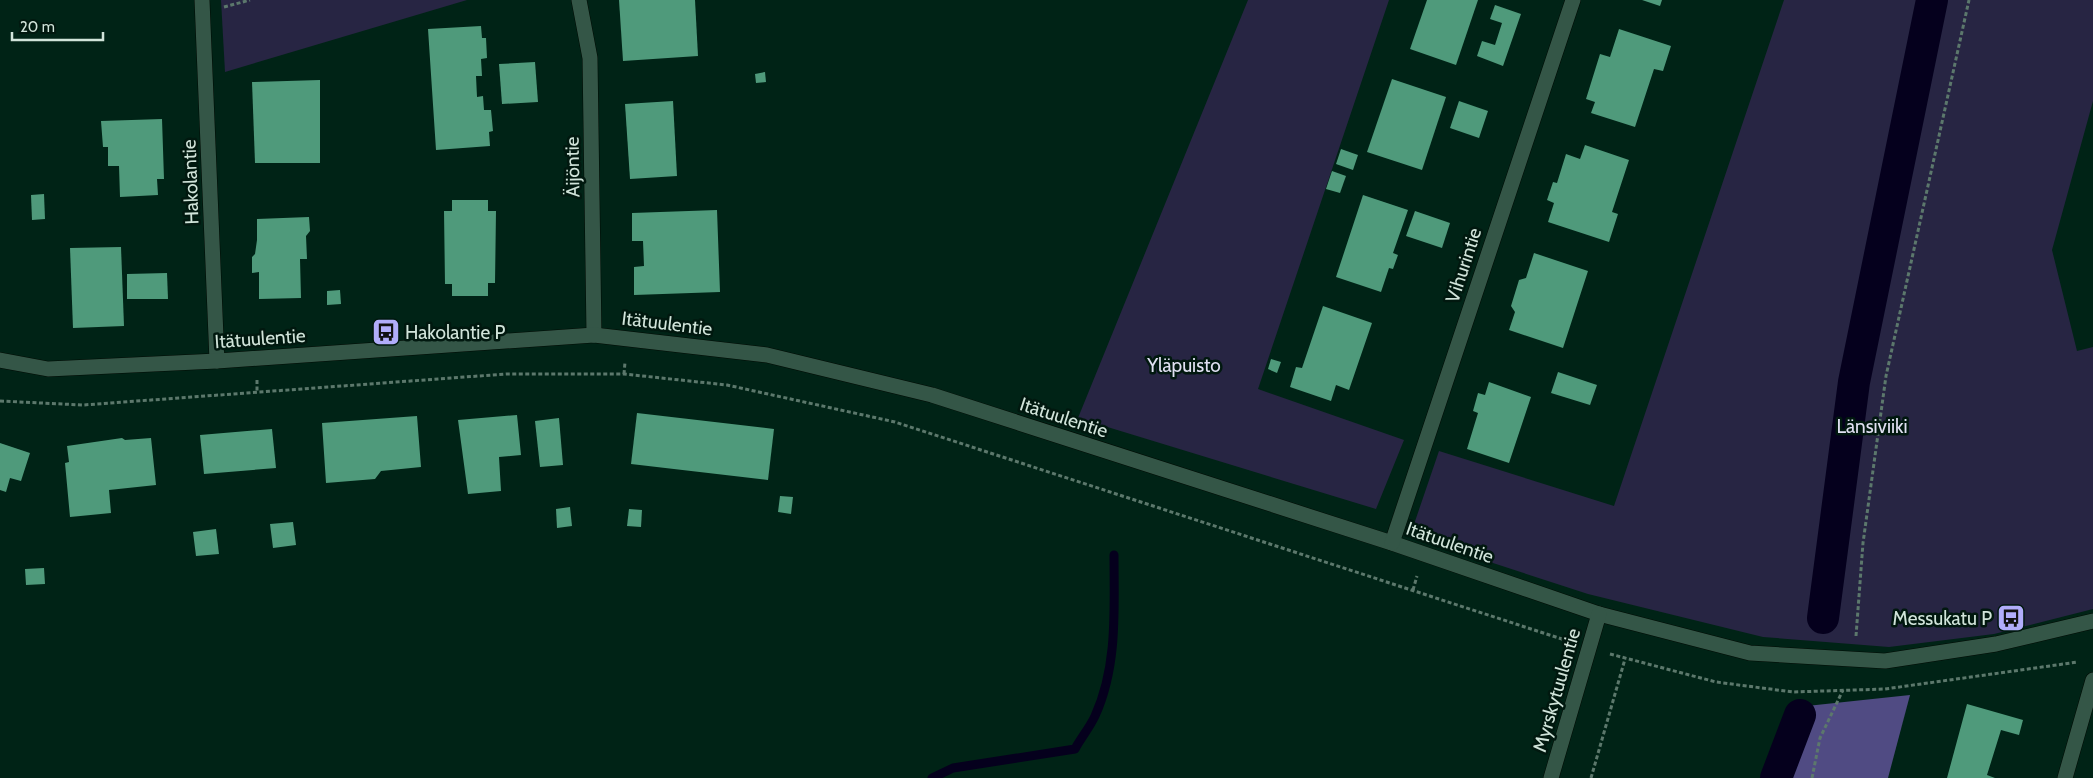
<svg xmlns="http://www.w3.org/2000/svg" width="2093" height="778" font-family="Cabin,sans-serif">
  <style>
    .green { fill: #272543 }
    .forest { fill: #504b83 }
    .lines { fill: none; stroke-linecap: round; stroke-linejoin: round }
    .stream { stroke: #05001d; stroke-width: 9 }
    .canal { stroke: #05001d; stroke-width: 32 }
    .building { fill: #4f9a7b }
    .minor-casing { stroke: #000b04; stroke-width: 16 }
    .path { stroke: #5c786c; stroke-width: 3; stroke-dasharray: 4 2.5; stroke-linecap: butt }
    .minor { stroke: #345647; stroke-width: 15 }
    .labels { text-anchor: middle; stroke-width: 5; stroke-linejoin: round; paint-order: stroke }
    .street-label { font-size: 19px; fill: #d1e4da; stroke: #01180f }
    .poi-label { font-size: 19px; fill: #d1e4da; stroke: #01180f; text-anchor: start }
    .park-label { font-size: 19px; fill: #e0e0f2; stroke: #01180f }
  </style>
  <rect width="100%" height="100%" fill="#002316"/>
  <g class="green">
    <path d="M221 0H467L225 72Z"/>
    <path d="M1248 0H1389L1258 389 1404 440 1376 509 1078 418Z"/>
    <path d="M1784 0H2093V101L2052 250 2077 351 2093 347V609L1994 634 1889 647 1763 637 1588 594 1410 536 1439 451 1614 506Z"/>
  </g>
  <path class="forest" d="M1910 695 1888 778H1760L1788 708Z"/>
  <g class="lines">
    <path class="stream" d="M932 778 953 768 1075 749C1081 738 1090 727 1095 716 1118 666 1114 608 1114 555"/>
    <g class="canal">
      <path d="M1823 618 1854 382 1932 0"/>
      <path d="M1776 778 1800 715"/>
    </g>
  </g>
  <g class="building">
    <path d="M619 0H695L698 56 623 61Z"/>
    <path d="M1427 0H1478L1456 65 1410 49Z"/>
    <path d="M1642 0H1662L1660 6Z"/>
    <path d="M1495 5 1521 14 1503 66 1477 56 1482 41 1495 45 1502 23 1490 19Z"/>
    <path d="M481 26 482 38H486L487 58 481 59 482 76H476L477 97 483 96 484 110H491L493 131 489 132 490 146 436 150 428 29Z"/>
    <path d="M1619 29 1671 46 1663 71 1654 69 1635 127 1591 113 1595 102 1586 99 1600 54 1610 57Z"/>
    <path d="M535 62 538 102 502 104 499 64Z"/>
    <path d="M765 72 766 82 756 83 755 74Z"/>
    <path d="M1392 79 1446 97 1422 170 1367 152Z"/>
    <path d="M320 80V163H255L252 82Z"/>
    <path d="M673 101 677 176 630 179 625 104Z"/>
    <path d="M1459 101 1488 111 1479 138 1450 128Z"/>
    <path d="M162 119 164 179H157L158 195 120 197 119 166H108V147H103L101 121Z"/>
    <path d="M1585 145 1629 160 1612 212 1618 214 1609 242 1548 222 1554 203 1547 200 1553 182 1557 183 1566 154 1580 159Z"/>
    <path d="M1341 149 1358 155 1353 170 1336 164Z"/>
    <path d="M1332 171 1346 176 1340 193 1326 189Z"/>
    <path d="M44 194 45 219 32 220 31 195Z"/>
    <path d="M1363 195 1408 210 1393 253 1398 255 1393 269 1389 268 1381 292 1336 277Z"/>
    <path d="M452 200H488V211H496L495 283H488V296H452V284H445L444 211H452Z"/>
    <path d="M717 210 720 292 634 295V267L644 266 643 241H632V213Z"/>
    <path d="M1415 211 1450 223 1442 248 1406 236Z"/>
    <path d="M309 217 310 231 306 236 307 259H300L301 298 259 299V272L252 273V257L255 254 257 240V219Z"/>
    <path d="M121 247 124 326 73 328 70 248Z"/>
    <path d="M1534 253 1588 271 1563 348 1509 330 1515 312 1511 306 1519 280 1526 278Z"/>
    <path d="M167 273 168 299H127V274Z"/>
    <path d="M340 290 341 304 327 305V291Z"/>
    <path d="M1323 306 1372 323 1349 390 1336 385 1331 401 1290 387 1296 367 1302 368Z"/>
    <path d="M1271 359 1281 362 1277 373 1268 369Z"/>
    <path d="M1558 372 1597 385 1590 405 1551 393Z"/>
    <path d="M1489 382 1531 397 1509 463 1467 449 1478 413 1473 411 1478 393 1485 395Z"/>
    <path d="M637 413 774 429 768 480 631 464Z"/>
    <path d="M517 415 521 455 499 457 501 491 468 494 458 420Z"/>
    <path d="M417 416 421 467 381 471 375 479 326 483 322 423Z"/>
    <path d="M559 418 563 465 540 467 535 421Z"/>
    <path d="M272 429 276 468 204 474 200 435Z"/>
    <path d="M122 438 125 440 151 438 156 485 109 490 111 513 70 517 65 463 69 462 67 446Z"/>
    <path d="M0 443 30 453 21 481 10 478 6 492 0 490Z"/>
    <path d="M780 496 793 497 791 514 778 512Z"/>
    <path d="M570 507 572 526 557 528 556 509Z"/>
    <path d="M629 509 642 510 641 527 627 526Z"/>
    <path d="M293 522 296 545 273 548 270 524Z"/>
    <path d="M216 529 219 554 196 556 193 532Z"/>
    <path d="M44 568 45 584 26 585 25 569Z"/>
    <path d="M1967 704 2023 720 2019 735 2001 730 1987 775 1995 778H1947Z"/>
  </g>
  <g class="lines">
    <g class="minor-casing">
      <g id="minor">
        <path d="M202 0 217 361"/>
        <path d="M579 0 590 58 594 335"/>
        <path d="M0 360 48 369 217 361 594 335 767 355 932 395 1392 543 1599 614 1750 653 1885 661 1996 644 2093 621"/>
        <path d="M1392 543 1573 0"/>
        <path d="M1551 778 1599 614"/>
        <path d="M2065 778 2093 680"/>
      </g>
    </g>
    <g class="path">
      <path d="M224 7 250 0"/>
      <path d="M624 374 625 362"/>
      <path d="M257 380V392"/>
      <path d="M0 401 83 405 506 374H624L727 385 895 422 1568 641"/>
      <path d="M1413 590 1417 576"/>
      <path d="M1856 636 1863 543 1886 376 1969 0"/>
      <path d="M1610 654 1716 682 1793 692 1885 689 2078 662"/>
      <path d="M1591 778 1625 659"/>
      <path d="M1812 778 1820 738 1843 690"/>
    </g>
    <use href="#minor" class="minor"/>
  </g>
  <defs>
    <g id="bus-square" transform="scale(1.4375)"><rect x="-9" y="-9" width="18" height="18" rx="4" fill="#b1adfa" stroke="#01180f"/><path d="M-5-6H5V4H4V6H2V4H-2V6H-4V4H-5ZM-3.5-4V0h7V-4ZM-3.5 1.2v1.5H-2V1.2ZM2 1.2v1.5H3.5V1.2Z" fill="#111"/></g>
  </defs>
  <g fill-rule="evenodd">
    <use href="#bus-square" x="386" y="332"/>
    <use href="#bus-square" x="2011" y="618"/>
  </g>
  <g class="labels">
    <g class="street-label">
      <text transform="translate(572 167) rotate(-91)" y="7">Äijöntie</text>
      <text transform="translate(190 182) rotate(-92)" y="7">Hakolantie</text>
      <text transform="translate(1463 265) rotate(-72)" y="7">Vihurintie</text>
      <text transform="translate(667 323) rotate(7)" y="7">Itätuulentie</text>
      <text transform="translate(260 338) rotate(-4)" y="7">Itätuulentie</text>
      <text transform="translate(1064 417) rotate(18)" y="7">Itätuulentie</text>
      <text transform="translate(1450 542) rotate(19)" y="7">Itätuulentie</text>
      <text transform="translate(1556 690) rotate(-74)" y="7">Myrskytuulentie</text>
    </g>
    <g class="poi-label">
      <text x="405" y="339">Hakolantie P</text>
      <text x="1992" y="625" text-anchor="end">Messukatu P</text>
    </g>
    <g class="park-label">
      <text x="1184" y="372">Yläpuisto</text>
      <text x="1872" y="433">Länsiviiki</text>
    </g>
  </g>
  <path d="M12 32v8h91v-8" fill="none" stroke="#d1e4da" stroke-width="2.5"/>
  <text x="20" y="32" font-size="15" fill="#d1e4da" stroke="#01180f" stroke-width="4" paint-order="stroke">20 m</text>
</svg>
